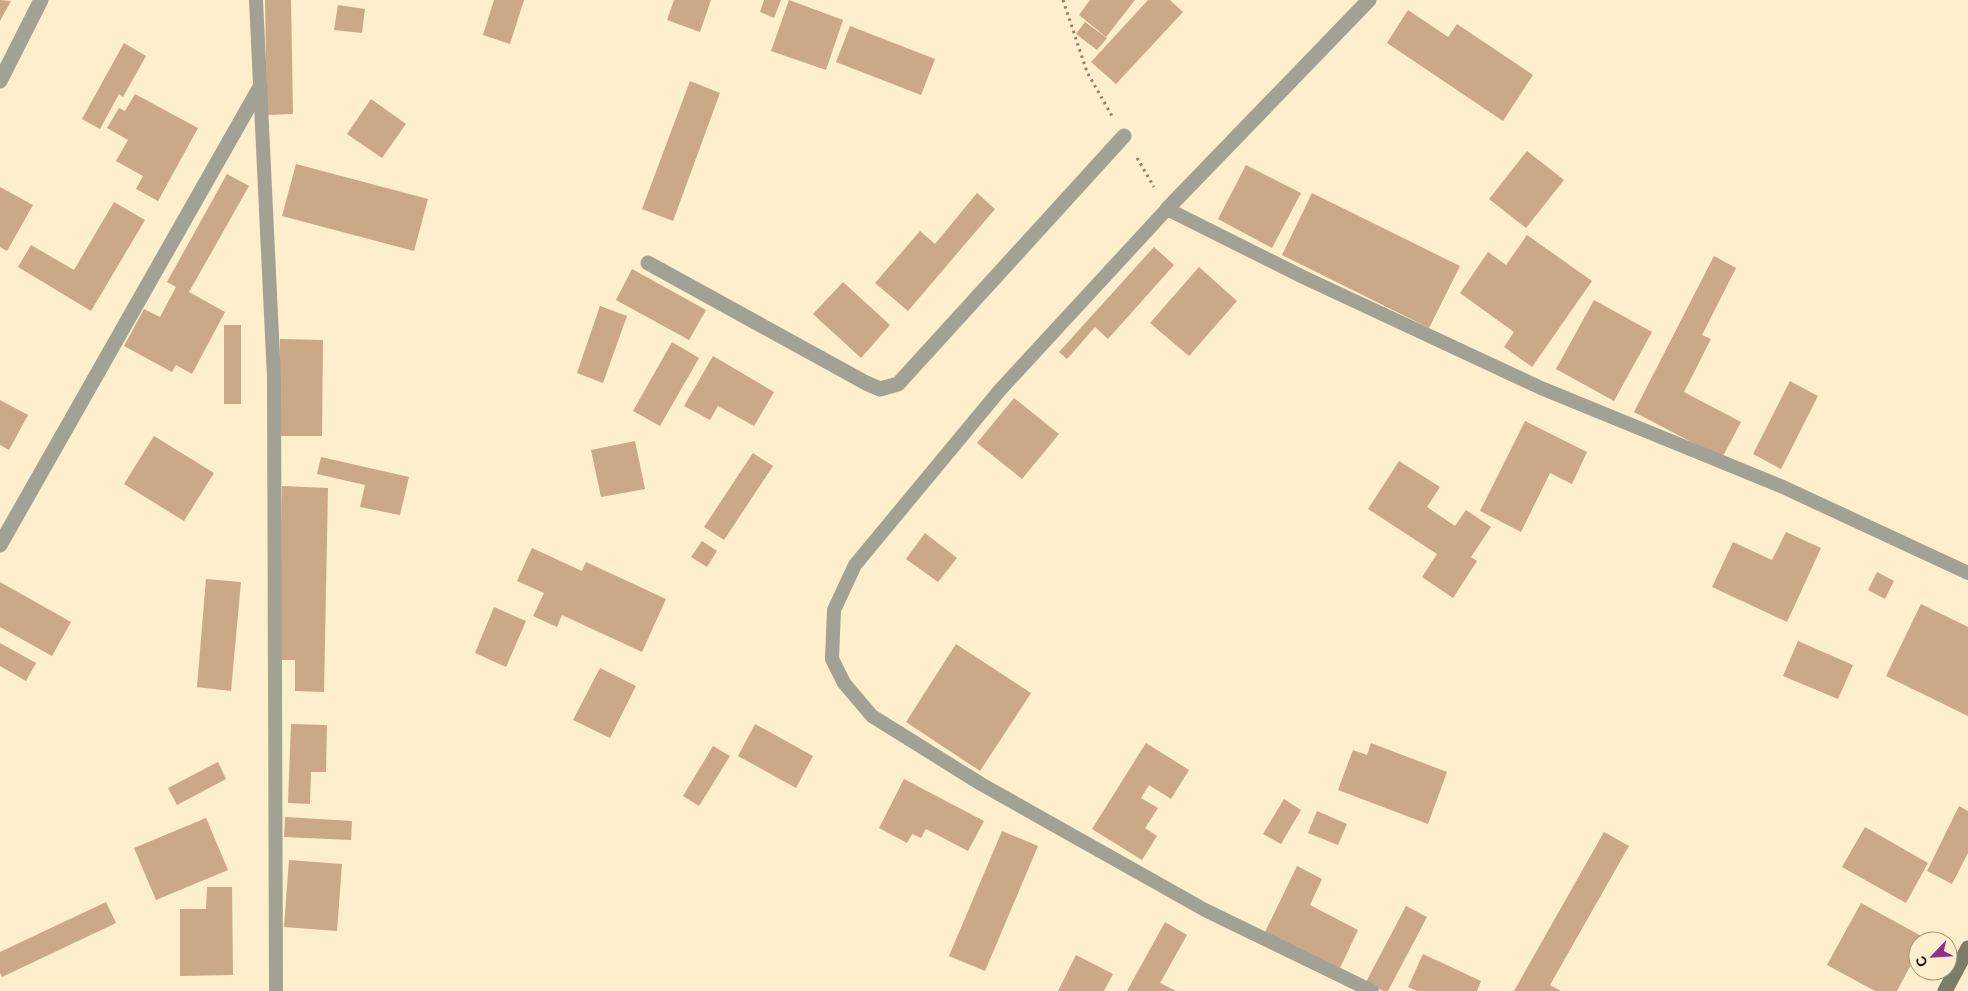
<svg xmlns="http://www.w3.org/2000/svg" width="1968" height="991" font-family="Barlow,sans-serif">
  <style>
    .building { fill: #cba887 }
    .lines { fill: none; stroke-linecap: round; stroke-linejoin: round }
    .path { stroke: #8f856d; stroke-width: 3; stroke-dasharray: 2.5 4; stroke-linecap: butt }
    .lane { stroke: #a1a293; stroke-width: 14 }
    .street { stroke: #a1a293; stroke-width: 15 }
    .secondary { stroke: #7b7d67; stroke-width: 15 }
  </style>
  <rect width="100%" height="100%" fill="#fdeecc"/>
  <g class="building">
    <path d="M0 0 11 1 0 21Z"/>
    <path d="M265 0H291L293 114 267 115Z"/>
    <path d="M494 0H524L510 44 483 35Z"/>
    <path d="M674 0H711L700 32 667 20Z"/>
    <path d="M764 0H781L774 18 760 12Z"/>
    <path d="M789 0 843 20 826 70 771 51Z"/>
    <path d="M1090 0H1135L1106 37 1079 15Z"/>
    <path d="M1148 0H1170L1183 12 1116 84 1091 62Z"/>
    <path d="M338 5 365 9 362 33 334 30Z"/>
    <path d="M1408 10 1448 37 1457 24 1533 75 1503 121 1387 43Z"/>
    <path d="M1085 22 1107 38 1097 50 1076 34Z"/>
    <path d="M850 26 935 59 921 95 836 62Z"/>
    <path d="M124 43 146 56 123 97 119 94 100 129 82 119Z"/>
    <path d="M690 81 720 93 673 221 642 209Z"/>
    <path d="M135 94 198 128 158 201 136 189 143 176 116 161 128 140 107 128 119 108 125 111Z"/>
    <path d="M371 99 406 124 382 158 347 134Z"/>
    <path d="M1527 151 1564 180 1526 228 1489 199Z"/>
    <path d="M296 164 428 199 414 251 282 216Z"/>
    <path d="M1246 165 1301 193 1272 248 1218 219Z"/>
    <path d="M227 174 249 186 189 292 225 312 192 374 176 365 172 372 124 346 144 309 160 317 176 287 167 282Z"/>
    <path d="M0 187 33 205 7 251 0 247Z"/>
    <path d="M977 193 995 209 908 311 875 283 920 231 935 244Z"/>
    <path d="M1312 193 1460 266 1429 328 1282 255Z"/>
    <path d="M114 202 145 220 91 311 18 267 31 245 74 270Z"/>
    <path d="M1527 235 1592 281 1532 367 1504 347 1514 332 1460 293 1488 252 1506 265Z"/>
    <path d="M1154 247 1174 265 1108 339 1095 327 1067 359 1059 352Z"/>
    <path d="M1714 256 1736 268 1702 335 1711 339 1684 392 1741 422 1722 458 1634 412Z"/>
    <path d="M1199 267 1237 301 1189 356 1150 323Z"/>
    <path d="M632 269 706 310 689 340 616 300Z"/>
    <path d="M843 282 890 325 861 358 813 314Z"/>
    <path d="M1594 300 1652 332 1614 401 1556 369Z"/>
    <path d="M600 306 627 316 603 383 577 373Z"/>
    <rect x="224" y="325" width="17" height="79"/>
    <path d="M280 339 323 340 322 436H279Z"/>
    <path d="M672 342 699 358 660 426 633 411Z"/>
    <path d="M713 356 774 392 754 426 718 406 710 420 684 406Z"/>
    <path d="M1790 381 1818 396 1781 469 1753 454Z"/>
    <path d="M1014 398 1059 434 1022 479 977 443Z"/>
    <path d="M0 400 28 415 9 450 0 445Z"/>
    <path d="M1525 421 1587 452 1572 484 1550 473 1521 532 1480 511Z"/>
    <path d="M154 436 214 473 184 521 124 484Z"/>
    <path d="M635 441 645 489 601 497 591 450Z"/>
    <path d="M753 453 773 466 724 540 704 527Z"/>
    <path d="M321 457 409 477 400 515 360 507 365 485 317 474Z"/>
    <path d="M1399 461 1440 487 1427 507 1455 526 1466 510 1491 527 1471 557 1477 561 1453 598 1422 577 1437 554 1368 509Z"/>
    <path d="M282 486 328 488 324 692 295 691V660H278Z"/>
    <path d="M1786 532 1821 548 1787 622 1712 587 1733 542 1772 560Z"/>
    <path d="M925 533 957 558 938 582 906 559Z"/>
    <path d="M702 541 717 551 707 567 691 557Z"/>
    <path d="M532 548 582 571 586 562 666 599 642 652 562 615 557 627 533 616 544 593 517 581Z"/>
    <path d="M1877 572 1894 581 1885 599 1868 590Z"/>
    <path d="M206 579 241 582 231 691 197 687Z"/>
    <path d="M0 582 71 622 52 656 0 627Z"/>
    <path d="M1921 604 1968 627V716L1886 676Z"/>
    <path d="M494 607 526 621 506 667 475 653Z"/>
    <path d="M1798 641 1853 665 1838 699 1783 676Z"/>
    <path d="M0 643 36 663 26 681 0 666Z"/>
    <path d="M956 644 1031 693 980 771 906 722Z"/>
    <path d="M600 668 636 686 610 738 573 720Z"/>
    <path d="M291 724 327 725 326 772H311L310 804 288 803Z"/>
    <path d="M755 724 813 756 796 788 738 756Z"/>
    <path d="M1146 743 1189 770 1171 799 1149 785 1141 798 1158 808 1145 828 1157 836 1142 860 1092 829Z"/>
    <path d="M1371 743 1447 772 1428 824 1338 790 1353 750 1367 755Z"/>
    <path d="M713 746 730 756 699 806 683 796Z"/>
    <path d="M218 762 226 779 177 805 168 788Z"/>
    <path d="M904 779 984 821 968 851 926 829 921 838 912 834 907 843 879 828Z"/>
    <path d="M1284 799 1301 810 1281 844 1263 834Z"/>
    <path d="M1959 806 1968 811V853L1952 884 1927 871Z"/>
    <path d="M1317 811 1347 824 1338 845 1308 833Z"/>
    <path d="M285 817 352 821 351 840 284 837Z"/>
    <path d="M206 818 228 870 156 900 134 848Z"/>
    <path d="M1865 827 1928 863 1906 903 1842 867Z"/>
    <path d="M1002 831 1038 846 985 971 949 956Z"/>
    <path d="M1604 832 1629 846 1550 985 1561 991H1514Z"/>
    <path d="M289 860 342 864 337 931 284 927Z"/>
    <path d="M1297 866 1322 879 1310 905 1358 930 1340 968 1265 932Z"/>
    <path d="M207 887H232L233 975 180 976V909H206Z"/>
    <path d="M106 902 116 923 2 977 0 973V952Z"/>
    <path d="M1861 903 1925 938 1924 941H1918V951L1897 991H1875L1827 965Z"/>
    <path d="M1406 906 1427 917 1388 991H1383L1366 982Z"/>
    <path d="M1165 922 1187 935 1160 983 1176 991H1127Z"/>
    <path d="M1423 954 1481 981 1477 991H1417L1408 987Z"/>
    <path d="M1076 955 1113 974 1104 991H1058Z"/>
  </g>
  <g class="lines">
    <g class="path">
      <path d="M1063 0 1087 72 1112 116"/>
      <path d="M1137 158 1154 187"/>
    </g>
    <g class="lane">
      <path d="M256 0 274 378 276 991"/>
      <path d="M1372 991 1205 910 981 784 872 716 844 683 832 659 834 610 855 565 1000 390 1167 209 1303 277 1541 388 1783 487 1968 573"/>
    </g>
    <g class="street">
      <path d="M0 81 41 0"/>
      <path d="M1167 209 1369 0"/>
      <path d="M648 263 866 383 880 389 898 384 1124 136"/>
      <path d="M0 545 260 87"/>
    </g>
    <path class="secondary" d="M1945 991 1968 948"/>
  </g>
  <g transform="translate(1933 956) rotate(245)"><circle r="24" fill="#fdeecc" stroke="#a2977e"/>
  <path d="M0-4L9 19L0 12L-9 19Z" fill="#962c8e"/>
  <text y="-8" font-size="14" font-weight="bold" text-anchor="middle" fill="#1a1508">С</text>
  </g>
</svg>
